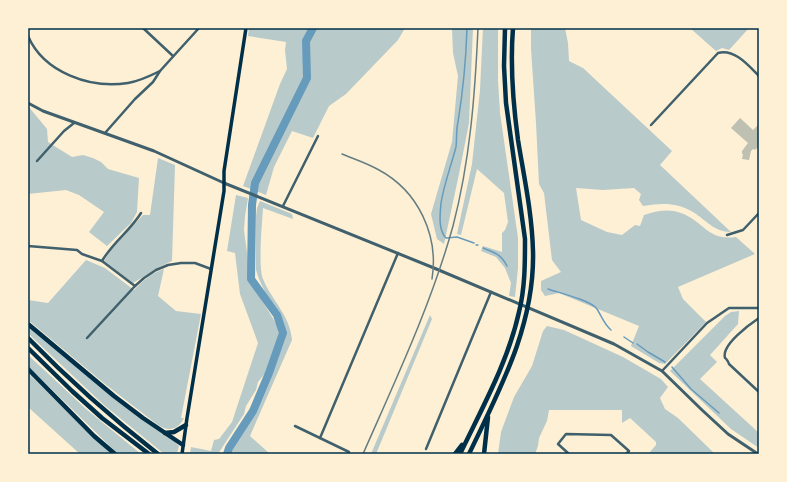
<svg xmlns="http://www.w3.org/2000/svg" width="787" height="482" font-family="'Alegreya Sans',sans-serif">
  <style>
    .green { fill: #b9caca }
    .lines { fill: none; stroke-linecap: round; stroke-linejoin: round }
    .stream { stroke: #669bbc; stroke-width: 1.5 }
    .river { stroke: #669bbc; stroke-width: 8 }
    .building { fill: #bec0b2 }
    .minor { stroke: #3f606c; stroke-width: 2.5 }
    .tertiary { stroke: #3f606c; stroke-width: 3 }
    .secondary { stroke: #003049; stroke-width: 3.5 }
    .motorway { stroke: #003049; stroke-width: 4.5 }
    .rail { stroke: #657d81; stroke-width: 1.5 }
    .neatline { fill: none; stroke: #003049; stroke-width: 1.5 }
  </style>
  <rect width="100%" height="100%" fill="#fdf0d5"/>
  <g class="green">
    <path d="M249 28H405L398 40 346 94 329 106 313 138 292 131 274 167 266 195 243 186 280 84 287 69 285 50 286 42 248 36Z"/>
    <path d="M452 28H473L469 123 459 174 444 244 437 239 431 214 452 142 458 76 453 53Z"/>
    <path d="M483 28H498V80L500 113 518 238V268L515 297 509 296 511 283 505 268 496 257 481 251 483 246 502 252V233L505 230 508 222 504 193 477 169 461 235 457 234 472 164 480 90Z"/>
    <path d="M531 28H565L568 43 569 61 583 68 672 151 660 165 731 232C714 232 706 220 693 212 676 202 662 203 643 206L639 200 641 194 634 188 603 190 576 188 581 220 607 232 622 235 635 225 640 226 644 215C656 211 669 208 681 213 704 221 707 241 736 237L755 254 678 287 683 299 706 322 665 364 659 363 631 346 639 326 559 293 545 296 541 290V281L561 272 552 260 544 193 539 184 536 123 531 49Z"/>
    <path d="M690 28H749L729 50 722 48 716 51Z"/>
    <path d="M28 106 47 129 48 142 72 157 83 155 93 158 101 162 108 169 139 178 137 212 131 223 107 246 89 232 104 212 79 195 66 190 28 194Z"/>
    <path d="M158 158 175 165 172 261 161 266 133 283 104 261 111 250 143 215H150Z"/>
    <path d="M236 195 248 198 245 216 244 230 251 283 277 325 279 334 267 371 258 382 256 390 246 406 244 414 218 454H190L191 447 211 451 214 440 219 439 232 422 258 343 240 294 235 253 227 251Z"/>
    <path d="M260 201 292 214 293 219 263 208C262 224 258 267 263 279 272 301 290 315 292 340L250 436 270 454H229L233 446 258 407 285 339 284 328 279 311 266 294 259 279 256 270V216L257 208Z"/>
    <path d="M86 260 105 268 134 290C143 281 151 273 164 269L158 296 176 311 201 314 181 418H184C178 430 169 432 158 425L105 384 28 320V300L48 303Z"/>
    <path d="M739 311 738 324 710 355 717 362 700 379 759 433V448L731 429 670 371 725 316 731 312Z"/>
    <path d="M430 315 432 319 376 454H371Z"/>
    <path d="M28 326 175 442 179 446 177 454 163 453 104 405 36 341 28 333Z"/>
    <path d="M547 326 564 330 623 357 661 379 668 387 660 398 665 409 678 418 715 454H638L649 453 656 445V442L630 418 622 423V410H549L547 421 539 438 538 446 535 454H498L501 432 514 397 532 366 543 331Z"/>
    <path d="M28 355 86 409 141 454H118L115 451 28 366Z"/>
    <path d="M28 373 111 454H80L28 407Z"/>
  </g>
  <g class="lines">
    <g class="stream">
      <path d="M467 28C466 60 463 91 458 122 456 130 457 139 456 147 451 166 444 184 441 203 440 214 438 230 446 238L457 237 474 243"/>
      <path d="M476 245H478"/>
      <path d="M483 248C495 253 501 254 507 266"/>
      <path d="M548 289C560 293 590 300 597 309 602 317 604 324 611 330"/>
      <path d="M624 337 633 343"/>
      <path d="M637 344 648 352 665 362"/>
      <path d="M672 367 691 389 719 413"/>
    </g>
    <path class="river" d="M227 454 229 448 253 411 269 373 283 333 277 315 251 279 252 205 255 183 307 78 306 41 313 28"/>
  </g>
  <path class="building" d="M740 118 753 130 759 124V146L755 150 753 149 751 151 749 160 742 159 743 154H742V151L748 143 731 128Z"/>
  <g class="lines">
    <g class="minor">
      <path d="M143 28 173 56"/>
      <path d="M28 36C44 73 91 89 128 83 140 81 150 76 160 71"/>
      <path d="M651 125 718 53C734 48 749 66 759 76"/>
      <path d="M105 133 135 99 153 82 160 71 199 28"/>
      <path d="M37 161 64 131 74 123"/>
      <path d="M283 206 318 136"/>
      <path d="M727 235 743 230 759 213"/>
      <path d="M28 246 77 250 82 254 102 261 135 286"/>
      <path d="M102 261C113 242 130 231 141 213"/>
      <path d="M759 318C750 324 721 345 725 358 726 358 729 363 729 364L759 392"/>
      <path d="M87 338 135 286 144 278 156 270 168 265 181 263H195L211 269"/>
      <path d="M662 371 707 323 729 308H759"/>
      <path d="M295 426 349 452"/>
      <path d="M320 438 398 253"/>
      <path d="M426 449 491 292"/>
      <path d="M569 454 558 444 566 434 611 435 629 451 626 454"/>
    </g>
    <path class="tertiary" d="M28 103 43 111 154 151 224 183 434 268 614 344 662 371 702 410 728 434 758 454"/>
    <path class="secondary" d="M182 454 187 418 224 191V171L246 28"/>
    <g class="motorway">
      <path d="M28 324 114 396 143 418 183 445"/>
      <path d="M28 338C69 380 112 418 158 454"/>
      <path d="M28 348 72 391 102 418 149 454"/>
      <path d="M28 369 94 436 115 454"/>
      <path d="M165 433 174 432 186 425"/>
      <path d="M455 454 462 445"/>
      <path d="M460 454C482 408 508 362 519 312 525 288 525 264 525 239L506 103 504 66 505 28"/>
      <path d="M469 454C500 389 535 325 533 251 532 213 524 177 518 140 513 103 510 65 513 28"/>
      <path d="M484 454 488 417"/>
    </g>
    <g class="rail">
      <path d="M342 154C354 159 367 163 379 170 418 191 439 235 432 279"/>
      <path d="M363 454C396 379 431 305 453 226 470 161 475 95 478 28"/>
    </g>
  </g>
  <rect width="787" height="482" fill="none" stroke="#fdf0d5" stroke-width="58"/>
  <rect x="29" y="29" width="729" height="424" class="neatline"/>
</svg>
